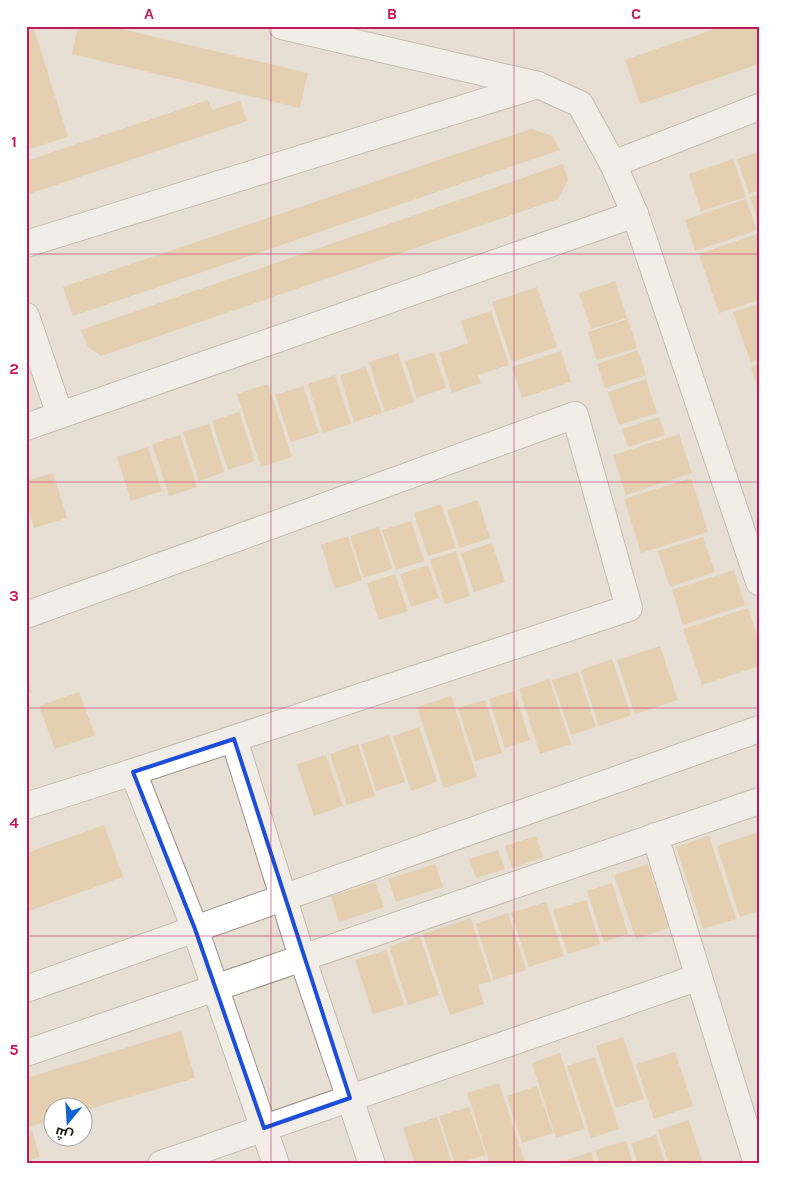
<svg xmlns="http://www.w3.org/2000/svg" width="785" height="1190" font-family="Karla,Cairo,sans-serif">
  <style>
    .building { fill: #e0be87 }
    .lines { fill: none; stroke-linecap: round; stroke-linejoin: round }
    .minor-casing { stroke: #9a9388; stroke-width: 28 }
    .minor { stroke: #fff; stroke-width: 26 }
    .marked { fill: none; stroke: #1d4ed8; stroke-width: 4; stroke-linejoin: round }
    .grid { fill: none; stroke: #c2185b; stroke-width: 1; stroke-opacity: 0.55 }
    .neatline { fill: none; stroke: #c2185b; stroke-width: 2 }
    .grid-label { font-size: 16px; text-anchor: middle; font-weight: bold; fill: #c2185b }
  </style>
  <rect width="100%" height="100%" fill="#e7dfd3"/>
  <g class="building">
    <path d="M78 26H108L308 73 300 108 72 54Z"/>
    <path d="M723 26H759V64L640 104 625 60Z"/>
    <path d="M34 29 68 137 26 150V32Z"/>
    <path d="M208 100 212 110 240 101 247 121 26 195V161Z"/>
    <path d="M531 129 552 136 560 150 73 316 63 287Z"/>
    <path d="M759 152V190L749 194 737 159Z"/>
    <path d="M733 159 746 197 701 211 689 174Z"/>
    <path d="M563 164 568 180 558 199 101 356 88 347 81 330Z"/>
    <path d="M759 194V223H758L750 197Z"/>
    <path d="M746 199 757 230 695 251 685 220Z"/>
    <path d="M757 234 759 241V300L719 313 699 254Z"/>
    <path d="M615 281 627 318 591 329 579 293Z"/>
    <path d="M537 287 557 347 512 362 492 302Z"/>
    <path d="M759 304V360L751 363 733 312Z"/>
    <path d="M491 311 509 365 478 375 481 383 452 393 439 353 468 343 461 321Z"/>
    <path d="M628 319 637 348 597 360 588 332Z"/>
    <path d="M638 350 646 375 605 388 597 364Z"/>
    <path d="M561 351 571 382 522 398 512 367Z"/>
    <path d="M434 352 446 388 417 398 405 361Z"/>
    <path d="M398 353 414 402 385 412 369 362Z"/>
    <path d="M759 364V389H758L751 367Z"/>
    <path d="M366 367 382 413 354 422 340 375Z"/>
    <path d="M335 375 351 424 323 433 308 384Z"/>
    <path d="M646 379 657 413 619 425 608 392Z"/>
    <path d="M268 384 292 457 261 467 237 394Z"/>
    <path d="M303 386 319 433 291 442 275 395Z"/>
    <path d="M239 412 255 461 228 470 212 421Z"/>
    <path d="M659 417 665 435 628 447 622 429Z"/>
    <path d="M209 424 224 472 199 481 183 432Z"/>
    <path d="M679 434 692 473 626 495 613 455Z"/>
    <path d="M180 435 197 487 169 496 152 444Z"/>
    <path d="M148 447 162 491 131 501 117 457Z"/>
    <path d="M53 473 67 518 34 528 26 503V481Z"/>
    <path d="M691 478 708 532 641 553 624 499Z"/>
    <path d="M478 500 490 538 460 548 447 510Z"/>
    <path d="M441 504 456 548 428 556 414 513Z"/>
    <path d="M411 521 424 561 396 570 382 530Z"/>
    <path d="M379 527 392 569 364 578 350 536Z"/>
    <path d="M348 536 362 580 335 589 321 545Z"/>
    <path d="M703 537 715 572 670 587 658 551Z"/>
    <path d="M492 543 505 582 474 592 461 553Z"/>
    <path d="M456 551 470 596 445 604 430 560Z"/>
    <path d="M428 565 439 598 411 607 400 574Z"/>
    <path d="M734 570 745 605 683 625 672 590Z"/>
    <path d="M395 574 408 611 379 620 367 583Z"/>
    <path d="M748 608 759 641V666L702 685 683 629Z"/>
    <path d="M660 646 678 700 635 714 617 660Z"/>
    <path d="M612 659 631 715 599 726 581 670Z"/>
    <path d="M578 672 596 727 571 735 552 680Z"/>
    <path d="M26 676 32 692 26 694Z"/>
    <path d="M549 679 571 744 540 754 519 689Z"/>
    <path d="M514 691 530 740 505 748 489 699Z"/>
    <path d="M79 692 95 735 55 749 39 706Z"/>
    <path d="M451 696 477 777 444 788 417 707Z"/>
    <path d="M485 700 502 753 475 761 458 708Z"/>
    <path d="M419 727 437 782 411 791 393 736Z"/>
    <path d="M389 735 405 782 376 791 361 744Z"/>
    <path d="M358 744 375 796 347 805 330 754Z"/>
    <path d="M326 755 343 806 314 816 297 764Z"/>
    <path d="M104 825 123 877 26 912V853Z"/>
    <path d="M759 832V911L740 917 717 846Z"/>
    <path d="M536 836 543 857 512 868 505 846Z"/>
    <path d="M709 836 736 919 703 929 676 847Z"/>
    <path d="M498 850 505 869 476 878 469 859Z"/>
    <path d="M435 864 443 887 396 902 388 879Z"/>
    <path d="M648 864 669 928 636 939 614 875Z"/>
    <path d="M375 882 384 907 339 922 331 896Z"/>
    <path d="M612 883 628 934 604 942 587 891Z"/>
    <path d="M586 900 600 944 568 954 553 910Z"/>
    <path d="M546 902 564 956 529 967 511 913Z"/>
    <path d="M508 913 526 970 494 980 476 924Z"/>
    <path d="M471 918 491 981 478 985 484 1004 450 1015 423 934Z"/>
    <path d="M420 936 439 995 408 1005 389 946Z"/>
    <path d="M386 950 404 1005 373 1014 355 960Z"/>
    <path d="M181 1031 195 1078 82 1111V1108H52V1120L26 1128V1078Z"/>
    <path d="M623 1037 644 1099 616 1108 596 1046Z"/>
    <path d="M675 1052 693 1106 654 1119 636 1064Z"/>
    <path d="M560 1053 585 1129 556 1138 532 1063Z"/>
    <path d="M595 1057 619 1129 591 1138 567 1066Z"/>
    <path d="M499 1083 525 1162 520 1164H490L467 1093Z"/>
    <path d="M537 1086 553 1133 522 1143 507 1096Z"/>
    <path d="M469 1107 486 1155 455 1164 439 1116Z"/>
    <path d="M437 1117 452 1164H415L403 1128Z"/>
    <path d="M689 1120 703 1164H669L658 1130Z"/>
    <path d="M32 1131 40 1157 26 1161V1133Z"/>
    <path d="M656 1135 665 1164H638L631 1143Z"/>
    <path d="M626 1141 633 1164H600L595 1150Z"/>
    <path d="M591 1152 595 1164H568L567 1160Z"/>
  </g>
  <g class="lines">
    <g class="minor-casing">
      <g id="minor">
        <path d="M282 26 538 85"/>
        <path d="M613 164 759 107"/>
        <path d="M635 214 759 582"/>
        <path d="M26 244 538 85 580 104 613 164 635 214 26 427"/>
        <path d="M26 316 60 415"/>
        <path d="M26 615 575 415 629 608 133 772"/>
        <path d="M234 739 302 957 372 1164"/>
        <path d="M26 806 133 772 195 929 276 1164"/>
        <path d="M655 836 757 1164"/>
        <path d="M26 989 759 729"/>
        <path d="M26 1053 759 801"/>
        <path d="M161 1164 699 977"/>
      </g>
    </g>
    <use href="#minor" class="minor"/>
  </g>
  <path d="M0 0H785V1190H0ZM234 739 350 1098 264 1128 195 929 133 772Z" fill="#e7dfd3" fill-opacity=".55" fill-rule="evenodd"/>
  <path class="marked" d="M234 739 350 1098 264 1128 195 929 133 772Z"/>
  <path class="grid" d="M271 26V1164M514 26V1164M26 254H759M26 482H759M26 708H759M26 936H759"/>
  <rect width="785" height="1190" fill="none" stroke="#ffffff" stroke-width="55"/>
  <g transform="translate(68 1122) rotate(198)"><circle r="24" fill="#ffffff" stroke="#a4a3a1"/>
  <path d="M0-4L9 19L0 12L-9 19Z" fill="#1363cd"/>
  <text y="-8" font-size="14" font-weight="bold" text-anchor="middle" fill="#1c1915">ش</text>
  </g>
  <rect x="28" y="28" width="730" height="1134" class="neatline"/>
  <g class="grid-label">
    <text x="149" y="19">A</text>
    <text x="392" y="19">B</text>
    <text x="636" y="19">C</text>
    <text x="14" y="147">1</text>
    <text x="14" y="374">2</text>
    <text x="14" y="601">3</text>
    <text x="14" y="828">4</text>
    <text x="14" y="1055">5</text>
  </g>
</svg>
